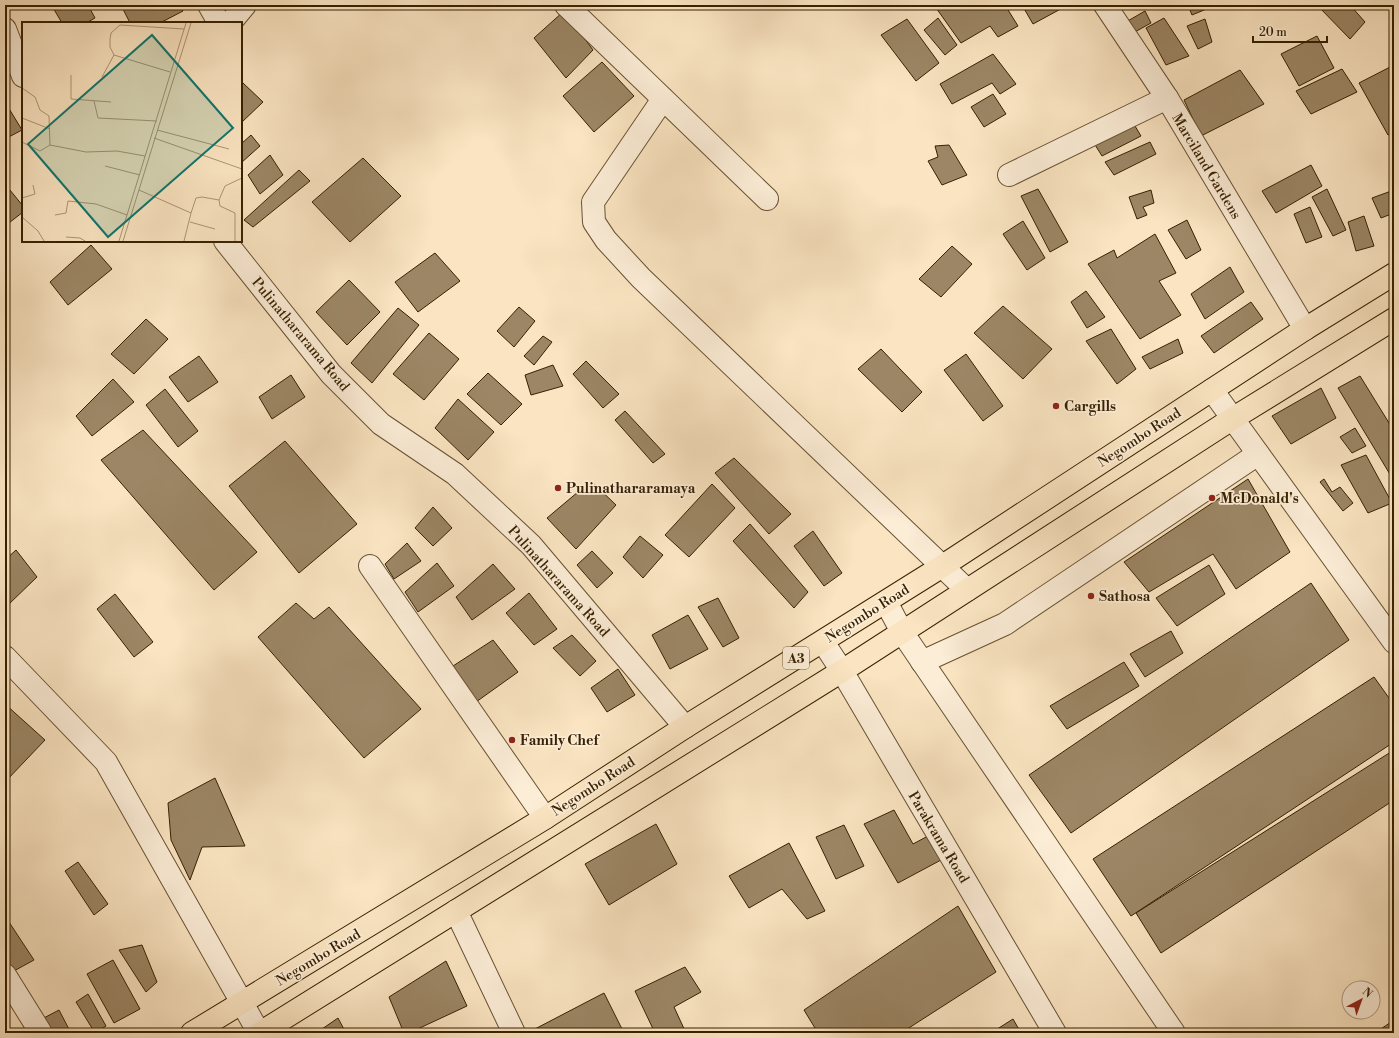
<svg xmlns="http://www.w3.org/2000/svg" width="1399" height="1038" font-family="'Libre Bodoni',serif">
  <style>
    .building { fill: #9c8665; stroke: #372101 }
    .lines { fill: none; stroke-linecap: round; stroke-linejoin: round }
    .minor-casing { stroke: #685231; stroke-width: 24 }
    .highway-casing { stroke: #372101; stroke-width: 24 }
    .minor { stroke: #fcedd7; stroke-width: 22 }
    .highway { stroke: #fae4c1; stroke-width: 22 }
    .poi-dot { fill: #8f2418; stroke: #fcedd7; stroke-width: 1.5 }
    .labels { text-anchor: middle; stroke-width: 3.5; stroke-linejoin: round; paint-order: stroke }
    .shield { fill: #fcedd7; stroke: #725e41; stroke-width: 1 }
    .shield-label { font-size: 13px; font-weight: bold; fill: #372101 }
    .street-label { font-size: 14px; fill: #372101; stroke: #fcedd7 }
    .poi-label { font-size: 14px; font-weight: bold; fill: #372101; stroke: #fcedd7; text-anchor: start }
    .inset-road { fill: none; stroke: #ac9674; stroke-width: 1 }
    .view { fill: #0f766e; fill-opacity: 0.15; stroke: #0f766e; stroke-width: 2 }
    .inset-edge { fill: none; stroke: #372101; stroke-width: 2 }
  </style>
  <rect width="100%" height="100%" fill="#fae4c1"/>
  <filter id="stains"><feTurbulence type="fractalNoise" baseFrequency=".005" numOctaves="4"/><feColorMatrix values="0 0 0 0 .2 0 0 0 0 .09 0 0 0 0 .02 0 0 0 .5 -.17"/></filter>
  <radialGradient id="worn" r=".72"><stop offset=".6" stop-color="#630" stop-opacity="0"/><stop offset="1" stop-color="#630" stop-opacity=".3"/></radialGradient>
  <g class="building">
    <path d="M55 5H88L95 18 86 23H62L52 6Z"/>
    <path d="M121 5H179L183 11 160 23H130Z"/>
    <path d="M934 5H1005L1018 26 998 37 990 26 961 43Z"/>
    <path d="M1022 5H1068L1033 24Z"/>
    <path d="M1188 5H1216L1192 15Z"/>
    <path d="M1317 5H1350L1365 22 1350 39Z"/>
    <path d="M564 11 593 50 566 78 534 38Z"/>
    <path d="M1145 11 1151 23 1133 33 1126 22Z"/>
    <path d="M938 18 957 45 945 55 924 30Z"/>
    <path d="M1164 18 1189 56 1166 65 1146 28Z"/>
    <path d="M907 19 939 63 916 81 881 35Z"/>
    <path d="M1205 19 1212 42 1198 49 1187 26Z"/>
    <path d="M1317 36 1334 68 1299 86 1281 54Z"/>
    <path d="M993 54 1016 84 1000 94 992 83 952 104 940 84Z"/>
    <path d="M602 62 634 96 594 132 563 96Z"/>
    <path d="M1394 65V132L1388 135 1359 83Z"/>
    <path d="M1342 69 1357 92 1311 114 1296 91Z"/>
    <path d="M1240 70 1264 104 1201 136 1184 100Z"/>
    <path d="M243 83 263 102 241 123V85Z"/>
    <path d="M993 94 1006 114 984 127 971 107Z"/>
    <path d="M5 102 22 130 5 139Z"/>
    <path d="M1132 121 1141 136 1102 156 1092 140Z"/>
    <path d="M251 135 260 146 241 163V144Z"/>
    <path d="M1150 142 1156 154 1114 175 1105 162Z"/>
    <path d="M949 145 967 175 942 185 928 161 938 157 935 146Z"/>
    <path d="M270 155 283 175 260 194 248 175Z"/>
    <path d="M363 158 401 196 350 242 312 202Z"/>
    <path d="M1311 165 1322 186 1276 213 1262 191Z"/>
    <path d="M299 170 310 181 253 227 244 220Z"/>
    <path d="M5 184 23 206V212L5 226Z"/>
    <path d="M1038 189 1068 242 1050 252 1021 196Z"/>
    <path d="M1327 189 1346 230 1333 236 1312 197Z"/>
    <path d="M1151 190 1154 203 1143 207 1147 215 1137 219 1129 197Z"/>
    <path d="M1394 190V213L1381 218 1372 198Z"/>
    <path d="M1310 207 1322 237 1306 243 1294 214Z"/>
    <path d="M1364 216 1374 246 1356 251 1348 222Z"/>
    <path d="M1187 220 1201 250 1186 259 1168 230Z"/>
    <path d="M1023 221 1045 258 1027 270 1003 234Z"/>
    <path d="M1155 234 1176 273 1159 281 1181 315 1140 339 1088 264 1114 250 1117 258Z"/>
    <path d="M91 245 112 269 68 305 50 282Z"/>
    <path d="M952 246 972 264 941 297 919 279Z"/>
    <path d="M435 253 460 281 418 312 395 282Z"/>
    <path d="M1230 267 1244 292 1205 319 1191 294Z"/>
    <path d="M349 280 380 312 347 345 316 312Z"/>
    <path d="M1086 291 1105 317 1087 328 1071 302Z"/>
    <path d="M1251 302 1263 319 1214 353 1201 336Z"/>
    <path d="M1003 306 1052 349 1023 379 974 333Z"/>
    <path d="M519 307 535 321 514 347 497 331Z"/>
    <path d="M398 308 419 325 372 383 351 363Z"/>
    <path d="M146 319 168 339 134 374 111 354Z"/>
    <path d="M1111 329 1136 369 1117 384 1086 341Z"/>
    <path d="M429 333 459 359 424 400 393 374Z"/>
    <path d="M543 336 552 342 534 365 524 356Z"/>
    <path d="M1178 339 1183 353 1150 369 1142 357Z"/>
    <path d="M881 349 922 392 902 412 858 369Z"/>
    <path d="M966 354 1003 406 983 421 944 370Z"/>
    <path d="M199 356 218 382 188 402 169 377Z"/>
    <path d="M586 361 619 394 603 408 573 374Z"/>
    <path d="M553 365 563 386 531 395 525 375Z"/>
    <path d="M488 373 522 404 501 425 467 394Z"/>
    <path d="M291 375 305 397 272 419 259 397Z"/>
    <path d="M1360 376 1394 431V481L1338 388Z"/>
    <path d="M113 379 134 402 92 436 76 416Z"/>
    <path d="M1321 388 1336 418 1291 444 1272 416Z"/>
    <path d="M165 389 198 431 178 447 146 405Z"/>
    <path d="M458 399 494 432 468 460 435 428Z"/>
    <path d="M625 411 665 454 653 463 615 420Z"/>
    <path d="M1355 428 1366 446 1352 453 1340 437Z"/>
    <path d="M143 430 257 552 214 590 101 460Z"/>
    <path d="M285 441 357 524 299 573 229 486Z"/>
    <path d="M1366 455 1392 503 1368 513 1341 465Z"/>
    <path d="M734 458 791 514 769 534 715 473Z"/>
    <path d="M1248 479 1290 552 1236 589 1213 554 1149 592 1124 562Z"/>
    <path d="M1324 479 1332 492 1340 487 1353 503 1343 511 1320 482Z"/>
    <path d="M591 481 616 505 576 549 547 518Z"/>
    <path d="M712 484 735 508 689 557 665 535Z"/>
    <path d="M433 507 452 528 433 546 415 528Z"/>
    <path d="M750 524 808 592 794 608 733 541Z"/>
    <path d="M813 531 842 573 824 586 794 546Z"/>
    <path d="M640 536 663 555 643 578 623 557Z"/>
    <path d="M407 543 421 561 394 579 385 564Z"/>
    <path d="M16 550 37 577 8 605 5 602V560Z"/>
    <path d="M592 551 613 573 597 588 577 565Z"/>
    <path d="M437 563 454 586 418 612 405 592Z"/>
    <path d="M493 564 515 589 472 620 456 597Z"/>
    <path d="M1209 565 1225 594 1177 626 1156 598Z"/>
    <path d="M1311 583 1349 640 1071 833 1029 775Z"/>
    <path d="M529 593 557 629 534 645 506 613Z"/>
    <path d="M115 594 153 642 134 657 97 609Z"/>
    <path d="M718 598 739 638 723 647 698 607Z"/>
    <path d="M296 603 314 619 329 607 421 709 364 758 258 637Z"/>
    <path d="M688 615 708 649 670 669 652 635Z"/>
    <path d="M1171 631 1183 653 1145 677 1130 654Z"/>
    <path d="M572 635 596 661 580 676 553 648Z"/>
    <path d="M493 640 518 672 476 702 453 666Z"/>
    <path d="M1124 662 1139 686 1067 729 1050 706Z"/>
    <path d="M618 669 635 695 607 712 591 688Z"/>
    <path d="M1374 677 1394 705V742L1131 916 1093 859Z"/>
    <path d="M5 704 45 740 5 782Z"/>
    <path d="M1394 750V800L1161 953 1136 913Z"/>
    <path d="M215 778 245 846 202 847 190 880 171 840 168 803Z"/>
    <path d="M894 810 913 844 928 836 941 860 898 883 864 824Z"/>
    <path d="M656 824 677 864 609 905 585 864Z"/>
    <path d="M844 825 864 866 836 879 816 837Z"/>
    <path d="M789 843 825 911 807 919 782 889 749 908 729 876Z"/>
    <path d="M78 862 108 904 94 915 65 871Z"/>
    <path d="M958 906 996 972 901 1033H818L804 1010Z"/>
    <path d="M5 916 34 960 12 972 5 959Z"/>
    <path d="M142 945 157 982 146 992 119 950Z"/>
    <path d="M113 960 140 1009 114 1023 87 974Z"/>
    <path d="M446 961 467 1006 409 1033H404L389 997Z"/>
    <path d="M685 967 701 992 674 1007 686 1033H655L635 991Z"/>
    <path d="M604 993 624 1033H534L533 1030Z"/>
    <path d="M88 994 106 1026 95 1033 76 1002Z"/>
    <path d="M59 1010 71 1033H46L40 1020Z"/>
    <path d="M338 1018 346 1033H324L322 1029Z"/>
    <path d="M1013 1019 1021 1033H991Z"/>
    <path d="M1394 1020V1033H1375Z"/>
  </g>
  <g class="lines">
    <g class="minor-casing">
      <g id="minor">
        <path d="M209 5 219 23"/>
        <path d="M566 5 767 199"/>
        <path d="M1105 5 1167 98 1305 329"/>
        <path d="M230 23 245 5"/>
        <path d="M5 29 23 76"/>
        <path d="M663 99 593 202 594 222 606 240 641 278 967 590"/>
        <path d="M1009 175 1167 98"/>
        <path d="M225 241 331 374 381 424 455 474 531 545 685 727"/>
        <path d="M1212 390 1394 642"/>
        <path d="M370 566 545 818"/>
        <path d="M886 602 902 632 1174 1033"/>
        <path d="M823 642 842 671 1055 1033"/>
        <path d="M5 657 106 762 259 1033"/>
        <path d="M922 662 1005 624 1258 454"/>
        <path d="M456 911 514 1033"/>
        <path d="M5 975 41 1033"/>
      </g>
    </g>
    <g class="highway-casing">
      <g id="highway">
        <path d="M192 1033 545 818 685 727 941 567 1305 329 1394 274"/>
        <path d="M260 1033 842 671 1232 419 1394 319"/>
      </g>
    </g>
    <use href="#minor" class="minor"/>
    <use href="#highway" class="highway"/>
  </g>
  <g class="poi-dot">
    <circle cx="1056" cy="406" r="4"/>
    <circle cx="558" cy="488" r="4"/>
    <circle cx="1212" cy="498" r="4"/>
    <circle cx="1091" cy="596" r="4"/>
    <circle cx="512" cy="740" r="4"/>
  </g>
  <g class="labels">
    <rect class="shield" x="783" y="647" width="26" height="22" rx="3"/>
    <g class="shield-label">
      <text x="796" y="663">A3</text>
    </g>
    <g class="street-label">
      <text transform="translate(1207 166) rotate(59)" y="5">Marciland Gardens</text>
      <text transform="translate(301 334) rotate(50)" y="5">Pulinathararama Road</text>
      <text transform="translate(1139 437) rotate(-33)" y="5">Negombo Road</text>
      <text transform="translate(559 581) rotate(48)" y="5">Pulinathararama Road</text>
      <text transform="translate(867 613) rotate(-32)" y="5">Negombo Road</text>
      <text transform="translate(593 786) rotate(-33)" y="5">Negombo Road</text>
      <text transform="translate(939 837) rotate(59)" y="5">Parakrama Road</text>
      <text transform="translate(318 957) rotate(-31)" y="5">Negombo Road</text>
    </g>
    <g class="poi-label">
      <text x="1064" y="411">Cargills</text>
      <text x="566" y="493">Pulinathararamaya</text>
      <text x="1220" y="503">McDonald's</text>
      <text x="1099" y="601">Sathosa</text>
      <text x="520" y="745">Family Chef</text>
    </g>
  </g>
  <g transform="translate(22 22)">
    <rect width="220" height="220" fill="#fae4c1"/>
    <path class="inset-road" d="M92 33 88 25V17L89 11 98 3 162 7M49 53V77L89 80M80 55 92 33 148 50M0 66 13 75 18 88 27 94 28 123M72 79 76 96 135 99M0 96 28 107M135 108 207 127M132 116 220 147M0 120 18 129 28 123M28 123 64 130 95 129 123 134M83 144 118 153M117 168 169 191 162 219M0 176 13 172 11 163M197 178 198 184 213 191V219M169 191 174 176 180 175 197 178 203 164 220 156M33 193 44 191 46 179 74 182 105 193M0 195 16 209 22 219M168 200 193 207M44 215 58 216 63 219M97 219 164 1M101 219 169 1"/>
    <path class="view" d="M130 13 211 106 86 215 6 122Z"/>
    <rect width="220" height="220" class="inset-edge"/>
  </g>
  <rect width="1399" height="1038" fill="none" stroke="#fae4c1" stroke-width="20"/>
  <rect x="6" y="6" width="1387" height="1026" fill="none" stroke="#372101" stroke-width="2"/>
  <rect x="10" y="10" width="1379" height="1018" fill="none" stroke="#372101"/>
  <g transform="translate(1361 1000) rotate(41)"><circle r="19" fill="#fcedd7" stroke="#ad9b81"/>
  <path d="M0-3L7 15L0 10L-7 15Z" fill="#8f2418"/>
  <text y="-6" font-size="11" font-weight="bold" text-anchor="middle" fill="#372101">N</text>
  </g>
  <path d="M1253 36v6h74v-6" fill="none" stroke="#372101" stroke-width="2"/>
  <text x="1259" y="36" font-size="12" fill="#372101" stroke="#fcedd7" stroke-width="3" paint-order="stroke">20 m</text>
  <rect width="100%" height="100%" filter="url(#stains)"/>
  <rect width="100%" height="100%" fill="url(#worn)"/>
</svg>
